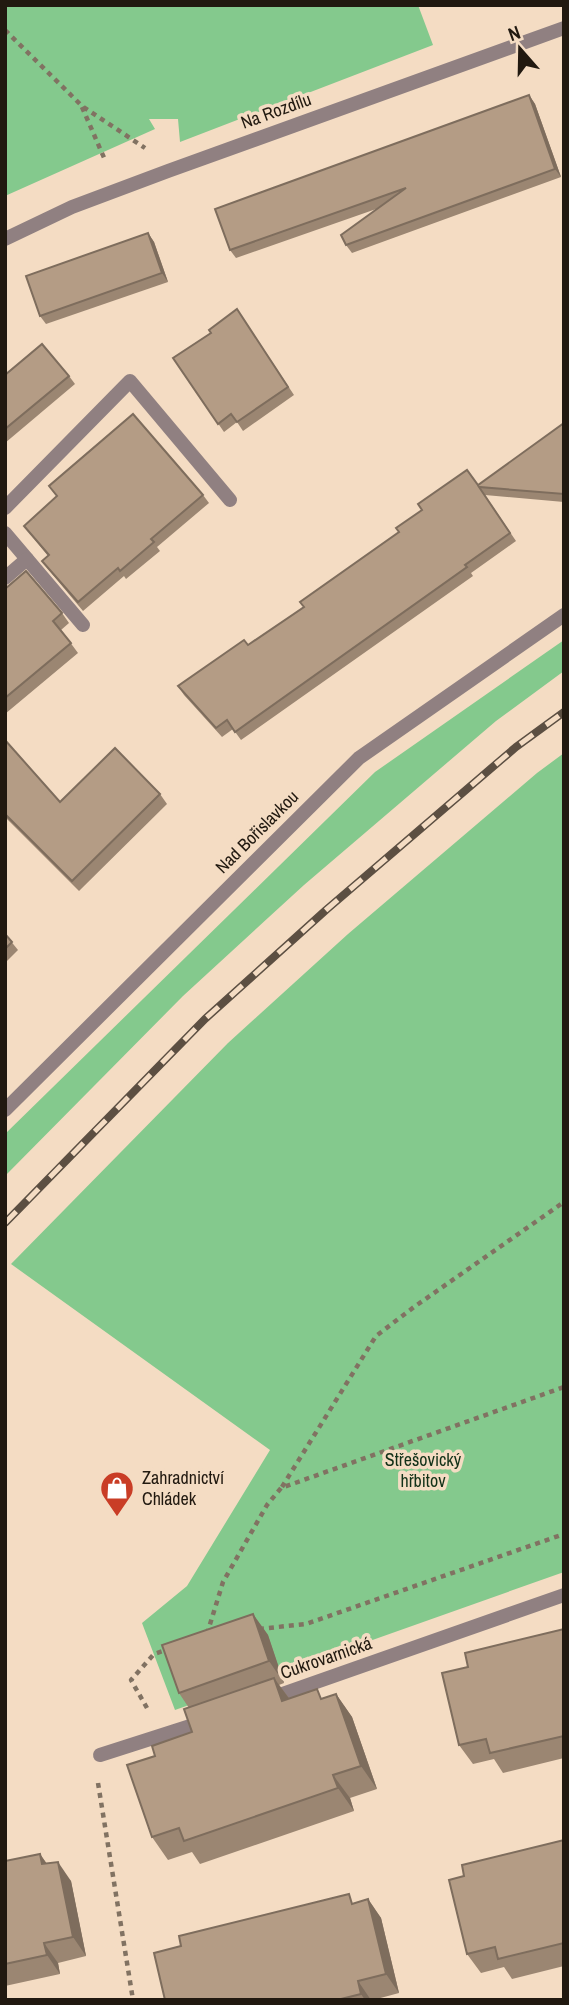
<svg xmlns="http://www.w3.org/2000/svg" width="569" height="2005" font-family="'Archivo Narrow',sans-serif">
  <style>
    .green { fill: #84c98d }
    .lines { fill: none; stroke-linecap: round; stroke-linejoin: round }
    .path { stroke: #817262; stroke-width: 4.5; stroke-dasharray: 5 5; stroke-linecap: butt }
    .lane { stroke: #908081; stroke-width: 14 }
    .street { stroke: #908081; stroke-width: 14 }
    .rail-casing { stroke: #5c4f42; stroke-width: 8 }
    .rail { stroke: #f4dcc3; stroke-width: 5; stroke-dasharray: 16; stroke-linecap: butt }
    .wall { fill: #9b8672 }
    .shaded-wall { fill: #7e6d5d }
    .building { fill: #b49c85; stroke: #7e6d5d; stroke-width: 2 }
    .labels { text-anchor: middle; stroke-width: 7; stroke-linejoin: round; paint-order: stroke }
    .street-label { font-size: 18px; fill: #211910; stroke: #f4dcc3 }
    .park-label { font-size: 18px; fill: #123118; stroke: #f4dcc3 }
    .poi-label { font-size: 18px; fill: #211910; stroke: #f4dcc3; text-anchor: start }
  </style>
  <rect width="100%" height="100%" fill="#f4dcc3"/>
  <g class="green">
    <path d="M5 5H418L433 45 180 142 178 119H149L155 129 5 196Z"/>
    <path d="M564 640V671L496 721 304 885 183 996 5 1176V1134L375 772Z"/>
    <path d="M564 753V1572L175 1710 142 1623 187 1586 270 1450 11 1264 228 1043 348 934 537 773Z"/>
  </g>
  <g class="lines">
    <g class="path">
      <path d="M5 30 82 106 145 148"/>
      <path d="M82 107 105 160"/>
      <path d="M282 1487 376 1336 414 1307 564 1202"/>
      <path d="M259 1629 306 1624 564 1534"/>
      <path d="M207 1634 223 1582 267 1505 281 1488 564 1387"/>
      <path d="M147 1708 131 1680 154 1654 169 1649"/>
      <path d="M98 1783 133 2000"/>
    </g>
    <g class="lane">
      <path d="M5 508 130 381 230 500"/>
      <path d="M5 533 83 625"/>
      <path d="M5 578 27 559"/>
      <path d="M268 1699 564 1595"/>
      <path d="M100 1755 206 1721"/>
    </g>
    <g class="street">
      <path d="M5 239 72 207 168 171 564 28"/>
      <path d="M5 1110 359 758 564 615"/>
    </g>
    <g class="rail-casing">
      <path id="rail" d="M5 1223 205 1019 326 910 516 747 564 712"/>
    </g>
    <use href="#rail" class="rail"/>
  </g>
  <g class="wall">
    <path d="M529 95 535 104 561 177 352 253 346 245 379 208 236 258 230 250Z"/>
    <path d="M148 233 154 242 168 282 46 324 40 316Z"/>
    <path d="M237 309 294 395 243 431 237 422 224 432 173 358 211 333Z"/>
    <path d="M5 375 69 376 75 384 5 443Z"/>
    <path d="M564 423V502L485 495 516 541 471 573 473 576 241 740 233 729 222 737 184 695 178 686 248 645 304 607 478 485Z"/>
    <path d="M49 486 203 495 209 503 157 547 160 551 126 579 124 576 83 611 48 569 42 561 48 556 24 526 57 497Z"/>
    <path d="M5 589 62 613 69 623 61 630 78 653 5 714Z"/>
    <path d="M5 740 60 802 160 794 167 804 79 891 5 817Z"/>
    <path d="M5 934 18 950 5 963Z"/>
    <path d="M253 1614 268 1635 284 1683 279 1685 289 1698H324L336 1694 352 1717 377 1789 350 1798 354 1811 200 1864 192 1852 168 1860 152 1837 155 1756 192 1732 189 1708 179 1693Z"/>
    <path d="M564 1629V1758L503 1773 494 1759 473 1764 459 1745 468 1667Z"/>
    <path d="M564 1840V1966L512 1979 504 1967 481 1973 467 1954 464 1876Z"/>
    <path d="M40 1854 47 1864 71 1881 86 1956 58 1963 60 1974 5 1986V1861Z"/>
    <path d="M368 1899 381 1918 399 1993 373 2000H165L355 1903Z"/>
  </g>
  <g class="shaded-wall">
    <path d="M529 95 535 104 561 177 555 169Z"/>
    <path d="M148 233 154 242 168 282 162 273Z"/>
    <path d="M253 1614 268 1635 284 1683 269 1661Z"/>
    <path d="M274 1678 291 1701H282Z"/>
    <path d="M336 1694 352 1717 377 1789 361 1766Z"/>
    <path d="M333 1775 350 1798 354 1811 338 1788Z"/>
    <path d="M40 1854 53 1873 42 1864Z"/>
    <path d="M58 1862 71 1881 86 1956 73 1937Z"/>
    <path d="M368 1899 381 1918 399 1993 386 1974Z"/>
    <path d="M44 1943 58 1963 60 1974 47 1955Z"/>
    <path d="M358 1981 371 2000H365L361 1994Z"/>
  </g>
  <g class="building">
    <path d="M529 95 555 169 346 245 341 235 406 188 230 250 215 209Z"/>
    <path d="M148 233 162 273 40 316 26 276Z"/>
    <path d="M237 309 288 387 237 422 231 414 218 424 173 358 211 333 209 330Z"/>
    <path d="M42 344 69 376 5 429V375Z"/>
    <path d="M133 414 203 495 151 539 154 542 120 571 118 568 78 602 42 561 49 555 24 526 57 496 49 486Z"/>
    <path d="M564 423V494L479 487 510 533 465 565 467 567 235 732 227 720 216 728 178 686 244 640 248 645 304 607 300 602 399 532 396 528 422 510 418 504 467 470 478 485Z"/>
    <path d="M26 571 62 613 53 621 71 643 5 698V589Z"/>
    <path d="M5 740 60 802 115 748 160 794 72 881 5 814Z"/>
    <path d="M5 934 12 942 5 949Z"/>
    <path d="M253 1614 269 1661 179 1693 162 1645Z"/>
    <path d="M564 1629V1736L490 1753 486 1739 459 1745 442 1673 468 1667 465 1653Z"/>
    <path d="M274 1678 282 1701 317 1689 321 1699 336 1694 361 1766 333 1775 338 1788 184 1841 179 1828 152 1837 127 1765 155 1756 152 1746 192 1732 184 1709Z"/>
    <path d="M564 1840V1943L498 1959 495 1947 467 1954 449 1880 464 1876 462 1865Z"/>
    <path d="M40 1854 42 1864 58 1862 73 1937 44 1943 47 1955 5 1964V1861Z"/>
    <path d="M349 1894 352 1904 368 1899 386 1974 358 1981 361 1994 337 2000H165L154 1953 181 1946 179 1936Z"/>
  </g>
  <defs>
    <g id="shop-pin" transform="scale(1.75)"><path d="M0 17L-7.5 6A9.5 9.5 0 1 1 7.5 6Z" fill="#c93d26" stroke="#f4dcc3"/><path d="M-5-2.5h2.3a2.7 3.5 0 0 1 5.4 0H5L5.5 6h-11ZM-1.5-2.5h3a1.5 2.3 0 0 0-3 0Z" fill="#fff"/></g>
  </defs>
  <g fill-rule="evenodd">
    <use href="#shop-pin" x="117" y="1488"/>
  </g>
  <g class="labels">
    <g class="street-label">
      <text transform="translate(276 111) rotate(-20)" y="6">Na Rozdílu</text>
      <text transform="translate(257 832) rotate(-45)" y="6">Nad Bořislavkou</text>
      <text transform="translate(326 1658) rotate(-19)" y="6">Cukrovarnická</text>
    </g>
    <g class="park-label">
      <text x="423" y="1466">Střešovický<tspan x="423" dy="21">hřbitov</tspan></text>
    </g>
    <g class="poi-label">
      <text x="142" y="1484">Zahradnictví<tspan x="142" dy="21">Chládek</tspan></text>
    </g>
  </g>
  <rect width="569" height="2005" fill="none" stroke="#211910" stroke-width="14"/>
  <g transform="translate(520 49) rotate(340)" stroke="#f4dcc3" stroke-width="5" paint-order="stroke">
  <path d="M0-5L12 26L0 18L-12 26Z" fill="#211910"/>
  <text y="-10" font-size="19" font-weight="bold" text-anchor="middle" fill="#211910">N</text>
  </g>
</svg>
